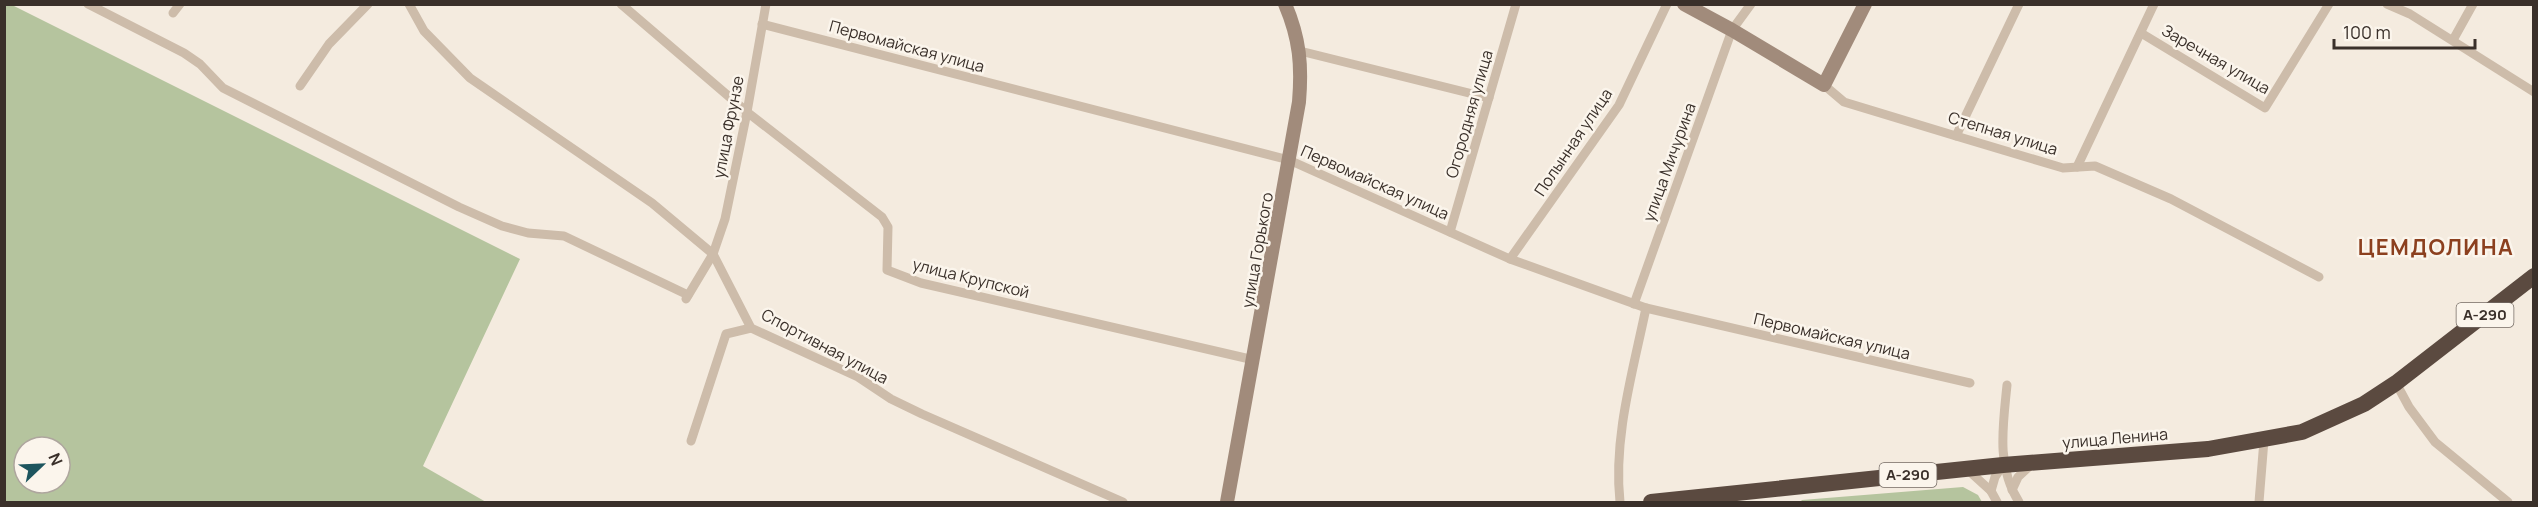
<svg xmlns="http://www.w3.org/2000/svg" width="2538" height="507" font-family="Manrope,sans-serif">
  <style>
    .green { fill: #b5c49e; fill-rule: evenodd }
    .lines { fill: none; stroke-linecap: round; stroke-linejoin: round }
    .street { stroke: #cdbcaa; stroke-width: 9 }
    .secondary { stroke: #a18b7b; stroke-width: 14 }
    .highway { stroke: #5b4a40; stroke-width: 16 }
    .labels { text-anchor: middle; stroke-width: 5; stroke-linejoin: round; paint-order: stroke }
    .shield { fill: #fbf5ec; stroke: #746b64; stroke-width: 1.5 }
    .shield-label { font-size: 15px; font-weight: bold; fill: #3a302a }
    .street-label { font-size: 16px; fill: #3a302a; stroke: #fbf5ec }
    .district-label { font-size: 22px; font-weight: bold; letter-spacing: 1.5px; fill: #8c401f; stroke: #fbf5ec }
  </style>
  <rect width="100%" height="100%" fill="#f4ebdf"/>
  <g class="green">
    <path d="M4 5H12L520 259 423 466 486 502H5ZM24 447H60V483H24Z"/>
    <path d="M1963 487 1978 495 1982 502H1800L1802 500Z"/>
  </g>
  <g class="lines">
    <g class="street">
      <path d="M88 4 184 53 200 64 223 88 459 207 502 226 528 233 564 236 688 295"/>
      <path d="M409 4 424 31 470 78 652 203 713 254 751 328 858 377 891 399 922 414 1123 502"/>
      <path d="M621 4 747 112 882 217 888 227 887 270 921 283 1254 360"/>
      <path d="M2387 4 2410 14 2534 92"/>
      <path d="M173 13 180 4"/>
      <path d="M762 24 1289 160 1510 259 1646 308 1970 383"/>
      <path d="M2141 33 2265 108 2329 4"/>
      <path d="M2453 40 2473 4"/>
      <path d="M1300 51 1489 98"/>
      <path d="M1824 85 1844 102 1956 136 2063 168 2095 166 2171 199 2319 277"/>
      <path d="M300 86 329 44 368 4"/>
      <path d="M1956 136 2019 4"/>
      <path d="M2077 167 2154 4"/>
      <path d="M1450 232 1516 4"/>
      <path d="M1510 259 1619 105 1667 4"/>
      <path d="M686 299 713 254 725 219 747 112 766 4"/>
      <path d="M1634 304 1732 30 1751 4"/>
      <path d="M2396 383 2409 407 2435 442 2508 502"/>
      <path d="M2007 385C2003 426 1996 466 2019 502"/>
      <path d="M691 441 726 334 751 328"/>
      <path d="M1969 471 1991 491"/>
      <path d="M2012 490 2018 477 2032 464"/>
      <path d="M1620 502C1613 438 1633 371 1646 308"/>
      <path d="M1997 502 1991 491 1995 477 2003 465"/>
      <path d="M2259 502 2264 440"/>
    </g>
    <g class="secondary">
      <path d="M1684 4 1732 30 1824 85 1865 4"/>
      <path d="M1227 502 1299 102C1302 66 1300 39 1285 4"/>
    </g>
    <path class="highway" d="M1651 502 2003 465 2208 449 2302 432 2364 404 2396 383 2534 276"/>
  </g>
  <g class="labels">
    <g class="shield">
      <rect x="2456.5" y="303" width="57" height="24" rx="4.5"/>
      <rect x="1879.5" y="463" width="57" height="24" rx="4.5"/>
    </g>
    <g class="shield-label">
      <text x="2485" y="320">А-290</text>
      <text x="1908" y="480">А-290</text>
    </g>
    <g class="street-label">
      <text transform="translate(907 46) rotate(15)" y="6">Первомайская улица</text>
      <text transform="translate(2216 59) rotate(30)" y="6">Заречная улица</text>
      <text transform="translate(1469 114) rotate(-74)" y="6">Огородняя улица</text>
      <text transform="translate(728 127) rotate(-79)" y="6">улица Фрунзе</text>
      <text transform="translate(2003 133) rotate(17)" y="6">Степная улица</text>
      <text transform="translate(1573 142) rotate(-56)" y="6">Полынная улица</text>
      <text transform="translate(1669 162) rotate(-70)" y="6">улица Мичурина</text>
      <text transform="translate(1375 182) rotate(24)" y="6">Первомайская улица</text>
      <text transform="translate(1257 250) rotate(-80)" y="6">улица Горького</text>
      <text transform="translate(971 278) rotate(14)" y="6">улица Крупской</text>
      <text transform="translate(1832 336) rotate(13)" y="6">Первомайская улица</text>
      <text transform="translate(825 346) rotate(28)" y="6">Спортивная улица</text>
      <text transform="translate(2115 438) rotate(-5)" y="6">улица Ленина</text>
    </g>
    <g class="district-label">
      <text x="2436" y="255">ЦЕМДОЛИНА</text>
    </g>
  </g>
  <rect width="2538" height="507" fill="none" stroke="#3a302a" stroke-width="12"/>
  <g transform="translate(42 465) rotate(67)"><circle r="28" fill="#fbf5ec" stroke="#aea69e" stroke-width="1.5"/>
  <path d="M0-4.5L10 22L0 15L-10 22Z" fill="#1d555e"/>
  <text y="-9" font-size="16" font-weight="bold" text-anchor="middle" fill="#3a302a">N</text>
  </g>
  <path d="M2334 39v9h141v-9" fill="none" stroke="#3a302a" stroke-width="3"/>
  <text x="2343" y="39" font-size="18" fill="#3a302a" stroke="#fbf5ec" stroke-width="4.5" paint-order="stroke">100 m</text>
</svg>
